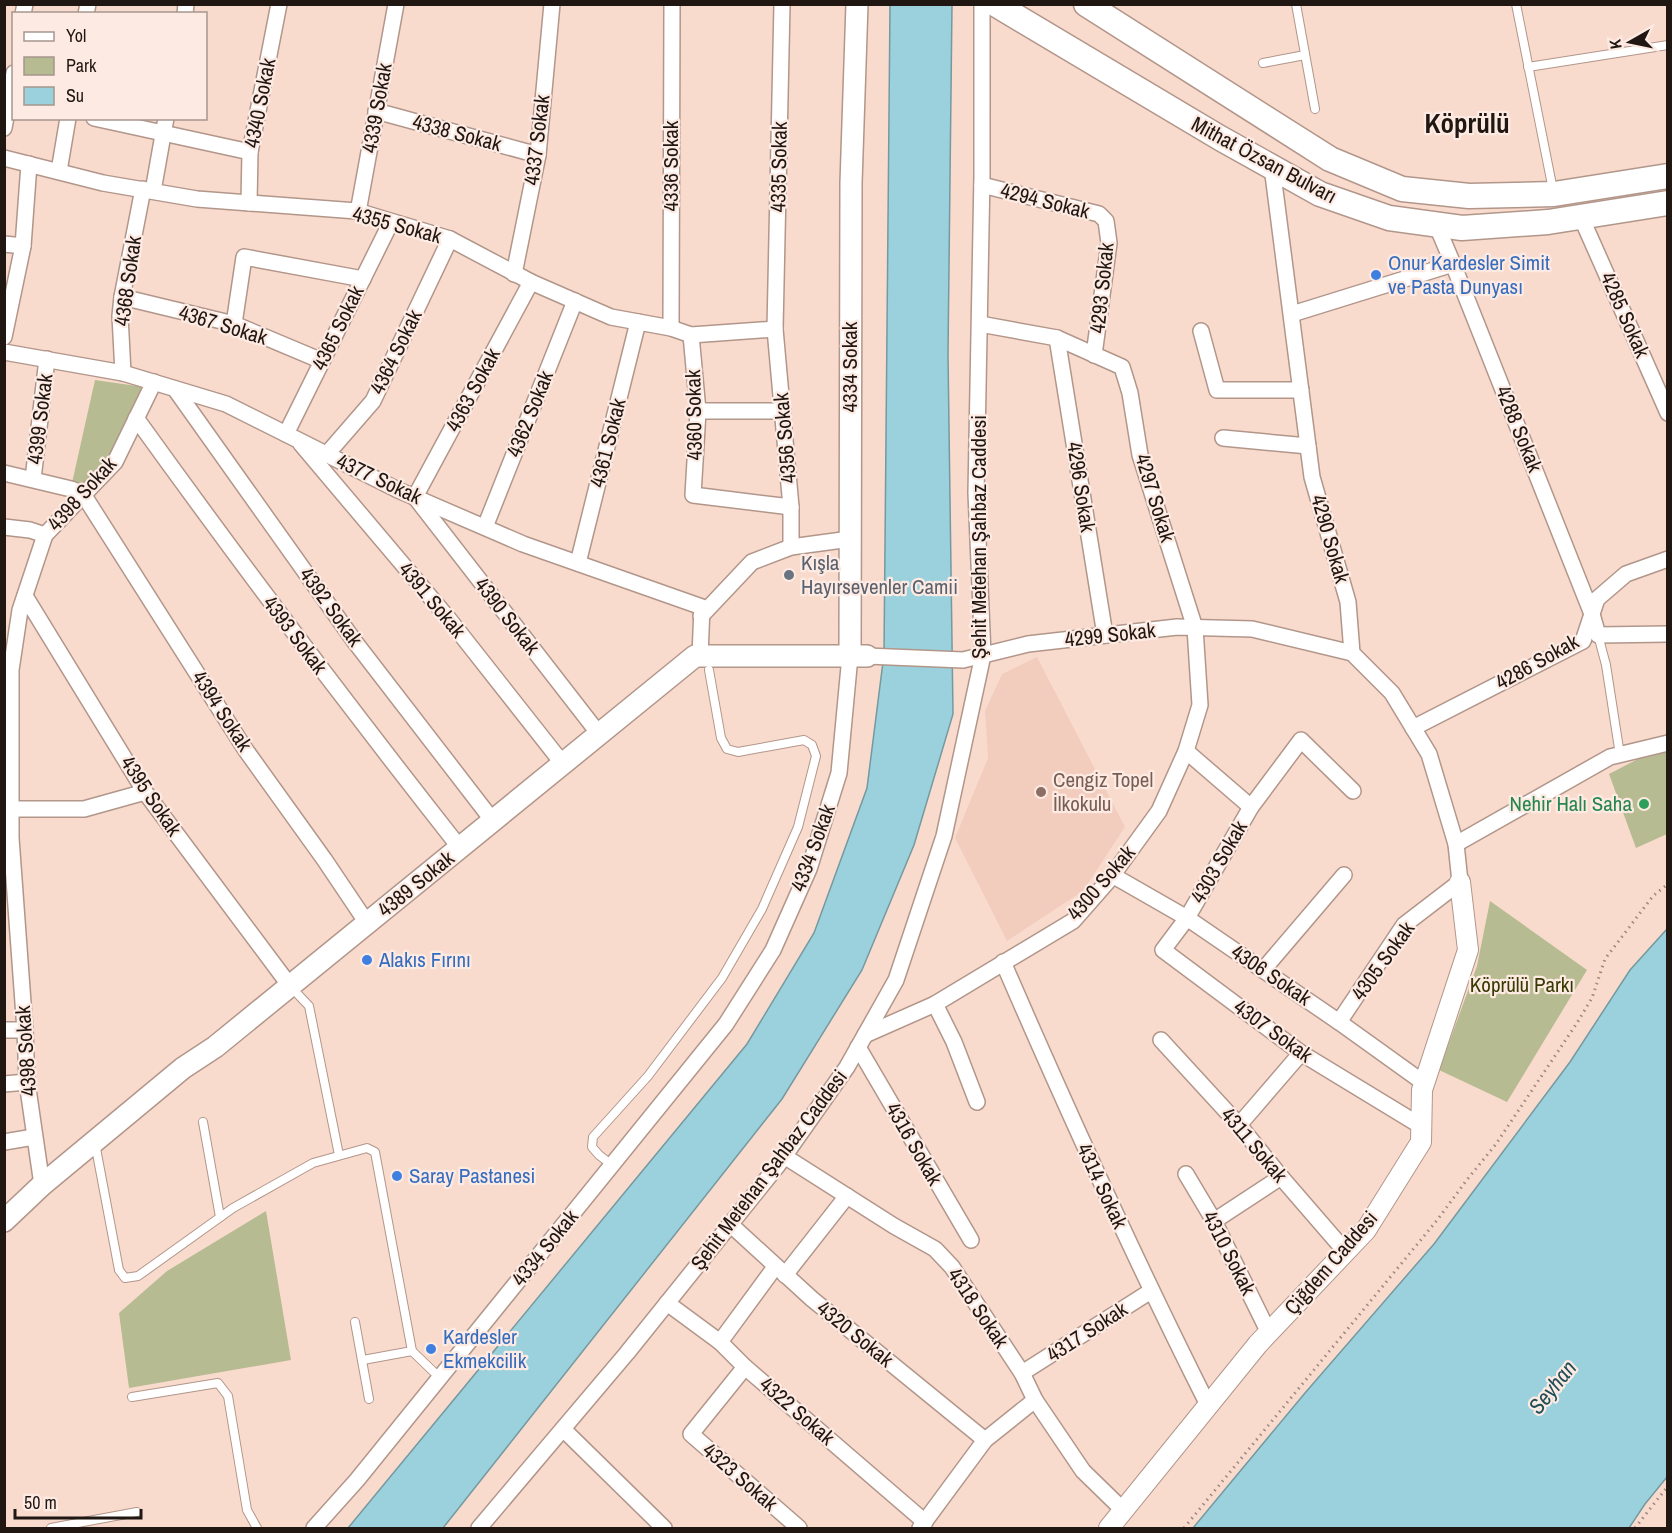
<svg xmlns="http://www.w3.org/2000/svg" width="1672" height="1533" font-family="'Archivo Narrow',sans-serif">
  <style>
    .built { fill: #f2cdbe }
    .green { fill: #b7bb91 }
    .water { fill: #9ad1dc; stroke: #75999f; stroke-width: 1.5 }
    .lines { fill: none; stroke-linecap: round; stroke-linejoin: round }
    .service-casing { stroke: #b2968a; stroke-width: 10 }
    .minor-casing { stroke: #b2968a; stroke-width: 18 }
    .tertiary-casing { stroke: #b2968a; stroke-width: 22 }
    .secondary-casing { stroke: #b2968a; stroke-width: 24 }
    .primary-casing { stroke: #b2968a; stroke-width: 27 }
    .path { stroke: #9e887f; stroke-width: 3; stroke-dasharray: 1.5 4.5; stroke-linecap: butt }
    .service { stroke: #fff; stroke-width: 8 }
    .minor { stroke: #fff; stroke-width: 15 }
    .tertiary { stroke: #fff; stroke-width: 20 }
    .secondary { stroke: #fff; stroke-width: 21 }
    .primary { stroke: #fff; stroke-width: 24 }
    .shop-dot { fill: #3f7fe0; stroke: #fdebe3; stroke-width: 2 }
    .worship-dot { fill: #6b7280; stroke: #fdebe3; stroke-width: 2 }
    .education-dot { fill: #8d6e63; stroke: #fdebe3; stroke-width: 2 }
    .leisure-dot { fill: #2e9e5b; stroke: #fdebe3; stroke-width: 2 }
    .labels { text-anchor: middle; stroke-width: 4.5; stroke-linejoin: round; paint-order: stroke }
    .street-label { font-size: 21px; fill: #201612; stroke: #fdebe3 }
    .shop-label { font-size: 21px; fill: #366cbe; stroke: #fdebe3; text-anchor: start }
    .worship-label { font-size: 21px; fill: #5b616d; stroke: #fdebe3; text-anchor: start }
    .education-label { font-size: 21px; fill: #785e54; stroke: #fdebe3; text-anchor: start }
    .leisure-label { font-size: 21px; fill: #27864d; stroke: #fdebe3; text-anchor: end }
    .park-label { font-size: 21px; fill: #383a04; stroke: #fdebe3 }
    .water-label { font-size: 22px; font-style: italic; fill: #1e4d57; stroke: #fdebe3 }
    .district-label { font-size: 27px; font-weight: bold; fill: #201612; stroke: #fdebe3 }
  </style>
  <rect width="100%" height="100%" fill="#f9dbce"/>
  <path class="built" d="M1037 657 1125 827 1083 891 1007 941 955 838 988 758 985 711 1002 674Z"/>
  <g class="green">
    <path d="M95 380 151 388 115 462 85 491 72 483Z"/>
    <path d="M1667 744V834L1636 848 1609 774Z"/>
    <path d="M1490 901 1587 970 1507 1102 1439 1070 1477 966Z"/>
    <path d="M266 1211 291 1360 129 1388 119 1313 167 1271Z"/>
  </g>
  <g class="water">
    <path d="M890 5H952L948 354 953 714 914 845 862 970 782 1099 443 1528H348L747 1044 814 933 867 788 884 654Z"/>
    <path d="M1667 929V1477L1645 1504 1629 1528H1193L1305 1393 1434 1244 1570 1062 1630 970Z"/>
  </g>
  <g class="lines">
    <g class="service-casing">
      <g id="service">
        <path d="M1296 4 1315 109"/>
        <path d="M1516 4 1553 190"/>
        <path d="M1263 63 1305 55"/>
        <path d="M1528 67 1668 45"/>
        <path d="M1598 635 1606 665 1620 755"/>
        <path d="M291 987 309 1006 339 1155"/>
        <path d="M203 1122 220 1217"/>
        <path d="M95 1143 119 1270 125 1278 138 1276 233 1208 313 1163 367 1148 375 1152 412 1351 440 1378"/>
        <path d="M612 1165 599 1155 592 1147 593 1137 648 1076 722 978 762 909 798 827 816 756 812 745 804 740 738 752 727 749 721 738 709 670"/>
        <path d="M355 1322 369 1399"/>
        <path d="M363 1360 412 1351"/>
        <path d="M132 1397 218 1383 228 1396 247 1510 257 1528"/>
        <path d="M51 1528 137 1512"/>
      </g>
    </g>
    <g class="minor-casing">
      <g id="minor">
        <path d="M782 4 775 329 791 507V547"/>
        <path d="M23 14 25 4"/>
        <path d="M86 14 88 4"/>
        <path d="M185 14 186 4"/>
        <path d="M376 111 538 155"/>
        <path d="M94 118 250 152"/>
        <path d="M4 128 14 73"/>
        <path d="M4 158 103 183 197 199 357 211 450 239 531 282 611 317 671 328 691 335 775 329"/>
        <path d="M1272 167 1312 477 1348 602 1352 653 1392 693 1429 754 1456 844 1460 882 1404 925 1339 1022"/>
        <path d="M59 171 68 118"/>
        <path d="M982 185 1099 214 1106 221 1109 243 1094 355"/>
        <path d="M153 191 166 118"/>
        <path d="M249 203 250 152 279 4"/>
        <path d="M358 212 396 4"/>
        <path d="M1581 217 1668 413"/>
        <path d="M1436 224 1453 264 1592 614 1598 635 1668 634"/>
        <path d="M4 244 23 246"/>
        <path d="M514 274 538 155 552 4"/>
        <path d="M531 282 415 497 599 734"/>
        <path d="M122 297 234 324 322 361"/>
        <path d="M1292 314 1453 264"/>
        <path d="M234 324 244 257 363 279"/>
        <path d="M671 328 672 4"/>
        <path d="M1201 331 1217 390H1301"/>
        <path d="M691 335 698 411 693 495 791 507"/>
        <path d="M4 337 23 246 29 164"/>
        <path d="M1057 338 1105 635"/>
        <path d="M4 352 123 373 226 404 398 490 523 544 702 607 700 656"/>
        <path d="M123 373 120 316 122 297 143 189"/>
        <path d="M175 389 355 642 493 821"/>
        <path d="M698 411H783"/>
        <path d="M136 418C241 564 349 707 460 848"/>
        <path d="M286 434 391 222"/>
        <path d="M1223 438 1308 446"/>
        <path d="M301 444 448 618 563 764"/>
        <path d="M327 454 373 401 450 239"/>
        <path d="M4 473 71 489 83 494 245 749 324 859 367 923"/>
        <path d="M33 479 47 359"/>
        <path d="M4 527 30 530 45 535"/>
        <path d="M485 527 575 301"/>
        <path d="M578 563 638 322"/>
        <path d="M25 596 145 792 290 986"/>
        <path d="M701 616 752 562 791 547 850 539"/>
        <path d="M867 656 963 660 1028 644 1177 627 1252 629 1352 653"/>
        <path d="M1413 728 1583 641 1597 599 1626 574 1668 559"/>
        <path d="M1186 751 1251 807"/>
        <path d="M1353 791 1301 740 1251 807 1187 918 1163 950 1301 1053 1421 1126"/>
        <path d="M11 809H84L145 792"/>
        <path d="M1456 844 1610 757 1668 743"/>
        <path d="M1112 875 1187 918 1339 1022 1424 1083"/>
        <path d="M1003 962C1068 1112 1135 1260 1208 1405"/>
        <path d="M1263 970 1344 875"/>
        <path d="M935 1004 954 1042 977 1102"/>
        <path d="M4 1030H25"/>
        <path d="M865 1035 935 1004 1073 921 1109 880 1159 811 1186 751 1200 705 1195 628 1140 455 1130 393 1122 367 1057 338 980 324"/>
        <path d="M1161 1040 1239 1125 1281 1177 1345 1251"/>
        <path d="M858 1047 971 1240"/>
        <path d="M4 1084 27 1082"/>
        <path d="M1239 1125 1301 1053"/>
        <path d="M4 1142 34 1137"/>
        <path d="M784 1156 894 1226 935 1249 952 1267 1022 1373 1035 1400 1083 1471 1123 1510"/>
        <path d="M1186 1174 1214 1221 1269 1333"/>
        <path d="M42 1185 27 1082 25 1030 11 838V670L20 610 45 535 115 462 154 382"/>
        <path d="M1214 1221 1281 1177"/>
        <path d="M730 1224 812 1299 985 1440"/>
        <path d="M785 1275 847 1196"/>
        <path d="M667 1303 720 1342 745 1367 925 1522"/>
        <path d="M720 1342 775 1267"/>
        <path d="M745 1367 691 1434 799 1528"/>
        <path d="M1022 1373 1151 1291"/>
        <path d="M563 1429 664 1528"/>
        <path d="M314 1528 357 1480 726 1024 773 950 809 869 839 773 850 656"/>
        <path d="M479 1528 627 1353 778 1165 847 1067 896 980 944 836 983 655 976 493 982 175V4"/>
        <path d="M920 1528 985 1440 1035 1400"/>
      </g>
    </g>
    <g class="tertiary-casing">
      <path id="tertiary" d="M1109 1528 1258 1344 1366 1230 1421 1142 1422 1090 1468 950 1460 882"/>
    </g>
    <g class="secondary-casing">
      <g id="secondary">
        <path d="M850 656 851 183 857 4"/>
        <path d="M4 1221 42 1185 183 1068 215 1047 695 656H867"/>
      </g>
    </g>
    <g class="primary-casing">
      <g id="primary">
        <path d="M995 4 1220 138 1320 194 1389 218 1462 228 1548 222 1668 203"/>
        <path d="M1086 4 1330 159 1402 189 1469 196 1554 194 1668 176"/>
      </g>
    </g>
    <g class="path">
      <path d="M1184 1528 1438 1219 1466 1181 1496 1144 1577 1023 1592 998 1605 959 1653 896 1668 884"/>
      <path d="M1635 1528 1668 1486"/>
    </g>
    <use href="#service" class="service"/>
    <use href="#minor" class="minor"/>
    <use href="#tertiary" class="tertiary"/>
    <use href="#secondary" class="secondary"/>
    <use href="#primary" class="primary"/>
  </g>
  <g class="shop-dot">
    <circle cx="1376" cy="275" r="6"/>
    <circle cx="367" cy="960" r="6"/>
    <circle cx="397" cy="1176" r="6"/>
    <circle cx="431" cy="1349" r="6"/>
  </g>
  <circle class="worship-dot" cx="789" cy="575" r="6"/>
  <circle class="education-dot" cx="1041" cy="792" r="6"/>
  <circle class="leisure-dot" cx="1644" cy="804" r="6"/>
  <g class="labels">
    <g class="street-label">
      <text transform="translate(260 103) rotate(-79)" y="7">4340 Sokak</text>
      <text transform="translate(377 108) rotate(-80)" y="7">4339 Sokak</text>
      <text transform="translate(457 133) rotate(15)" y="7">4338 Sokak</text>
      <text transform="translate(537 140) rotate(-83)" y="7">4337 Sokak</text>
      <text transform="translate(1264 160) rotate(28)" y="7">Mithat Özsan Bulvarı</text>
      <text transform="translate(671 166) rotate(-90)" y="7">4336 Sokak</text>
      <text transform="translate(779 167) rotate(-89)" y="7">4335 Sokak</text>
      <text transform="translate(1045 201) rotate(14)" y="7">4294 Sokak</text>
      <text transform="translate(397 225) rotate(15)" y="7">4355 Sokak</text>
      <text transform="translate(128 281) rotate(-82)" y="7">4368 Sokak</text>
      <text transform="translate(1102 288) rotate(-84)" y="7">4293 Sokak</text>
      <text transform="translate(1625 315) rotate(66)" y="7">4285 Sokak</text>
      <text transform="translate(223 325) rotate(17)" y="7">4367 Sokak</text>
      <text transform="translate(338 328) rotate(-64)" y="7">4365 Sokak</text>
      <text transform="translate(396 352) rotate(-64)" y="7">4364 Sokak</text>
      <text transform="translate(850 367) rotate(-90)" y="7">4334 Sokak</text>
      <text transform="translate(473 390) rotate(-62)" y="7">4363 Sokak</text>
      <text transform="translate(530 414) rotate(-68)" y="7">4362 Sokak</text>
      <text transform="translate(694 415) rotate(-91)" y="7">4360 Sokak</text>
      <text transform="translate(40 419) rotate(-83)" y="7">4399 Sokak</text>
      <text transform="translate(1519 429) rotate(68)" y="7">4288 Sokak</text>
      <text transform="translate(785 438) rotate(-95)" y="7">4356 Sokak</text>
      <text transform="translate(608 443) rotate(-76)" y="7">4361 Sokak</text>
      <text transform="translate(379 479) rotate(25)" y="7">4377 Sokak</text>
      <text transform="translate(1081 487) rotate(81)" y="7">4296 Sokak</text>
      <text transform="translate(82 494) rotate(-48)" y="7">4398 Sokak</text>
      <text transform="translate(1155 498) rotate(73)" y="7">4297 Sokak</text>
      <text transform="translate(979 537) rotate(-90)" y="7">Şehit Metehan Şahbaz Caddesi</text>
      <text transform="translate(1330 539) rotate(74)" y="7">4290 Sokak</text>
      <text transform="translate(432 600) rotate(50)" y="7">4391 Sokak</text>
      <text transform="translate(331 607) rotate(54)" y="7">4392 Sokak</text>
      <text transform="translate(507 616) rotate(52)" y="7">4390 Sokak</text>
      <text transform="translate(295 635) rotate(53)" y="7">4393 Sokak</text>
      <text transform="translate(1110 635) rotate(-6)" y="7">4299 Sokak</text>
      <text transform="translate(1537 662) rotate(-29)" y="7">4286 Sokak</text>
      <text transform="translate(222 711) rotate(57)" y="7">4394 Sokak</text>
      <text transform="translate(151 796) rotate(56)" y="7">4395 Sokak</text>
      <text transform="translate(813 848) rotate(-70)" y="7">4334 Sokak</text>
      <text transform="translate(1219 862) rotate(-60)" y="7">4303 Sokak</text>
      <text transform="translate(1101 883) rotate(-49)" y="7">4300 Sokak</text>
      <text transform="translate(416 884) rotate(-39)" y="7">4389 Sokak</text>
      <text transform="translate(1383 961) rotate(-54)" y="7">4305 Sokak</text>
      <text transform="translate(1271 975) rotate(34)" y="7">4306 Sokak</text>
      <text transform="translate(1273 1031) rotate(36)" y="7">4307 Sokak</text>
      <text transform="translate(26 1051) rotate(-94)" y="7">4398 Sokak</text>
      <text transform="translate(914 1144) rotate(60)" y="7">4316 Sokak</text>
      <text transform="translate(1254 1145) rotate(50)" y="7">4311 Sokak</text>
      <text transform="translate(769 1170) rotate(-53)" y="7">Şehit Metehan Şahbaz Caddesi</text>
      <text transform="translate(1102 1186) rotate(65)" y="7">4314 Sokak</text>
      <text transform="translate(545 1248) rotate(-51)" y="7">4334 Sokak</text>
      <text transform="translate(1229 1253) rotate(63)" y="7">4310 Sokak</text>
      <text transform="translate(1331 1263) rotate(-49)" y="7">Çiğdem Caddesi</text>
      <text transform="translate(978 1308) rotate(56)" y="7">4318 Sokak</text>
      <text transform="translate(1087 1332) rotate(-33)" y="7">4317 Sokak</text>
      <text transform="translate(855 1334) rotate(39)" y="7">4320 Sokak</text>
      <text transform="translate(797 1411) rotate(41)" y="7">4322 Sokak</text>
      <text transform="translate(740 1477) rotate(41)" y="7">4323 Sokak</text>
    </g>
    <g class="shop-label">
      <text x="1388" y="270">Onur Kardesler Simit<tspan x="1388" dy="24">ve Pasta Dunyası</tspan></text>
      <text x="379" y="967">Alakıs Fırını</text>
      <text x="409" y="1183">Saray Pastanesi</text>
      <text x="443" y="1344">Kardesler<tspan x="443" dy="24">Ekmekcilik</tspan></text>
    </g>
    <g class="worship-label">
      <text x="801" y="570">Kışla<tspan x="801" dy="24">Hayırsevenler Camii</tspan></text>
    </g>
    <g class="education-label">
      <text x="1053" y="787">Cengiz Topel<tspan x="1053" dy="24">İlkokulu</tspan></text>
    </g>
    <g class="leisure-label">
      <text x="1632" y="811">Nehir Halı Saha</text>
    </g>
    <g class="park-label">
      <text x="1522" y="992">Köprülü Parkı</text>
    </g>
    <g class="water-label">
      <text transform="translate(1552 1387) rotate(-51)" y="8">Seyhan</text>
    </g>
    <g class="district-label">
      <text x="1467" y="133">Köprülü</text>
    </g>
  </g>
  <rect width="1672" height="1533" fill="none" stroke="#201612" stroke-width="12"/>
  <rect x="12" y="12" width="195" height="108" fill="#fdebe3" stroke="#a5968f" stroke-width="1.5"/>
  <rect x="24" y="32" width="30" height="9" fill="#ffffff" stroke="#a5968f" stroke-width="1.5"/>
  <text x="66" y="42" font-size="18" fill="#201612">Yol</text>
  <rect x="24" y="57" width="30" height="18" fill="#b7bb91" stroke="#a5968f" stroke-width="1.5"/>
  <text x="66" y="72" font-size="18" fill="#201612">Park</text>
  <rect x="24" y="87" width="30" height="18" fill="#9ad1dc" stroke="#a5968f" stroke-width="1.5"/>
  <text x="66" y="102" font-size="18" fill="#201612">Su</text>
  <g transform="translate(1630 42) rotate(261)" stroke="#fdebe3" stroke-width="4.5" paint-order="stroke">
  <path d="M0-4.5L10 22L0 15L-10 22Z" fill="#201612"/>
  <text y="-9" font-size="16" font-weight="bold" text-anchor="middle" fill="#201612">K</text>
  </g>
  <path d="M15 1509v9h126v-9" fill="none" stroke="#201612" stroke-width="3"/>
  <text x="24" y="1509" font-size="18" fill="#201612" stroke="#fdebe3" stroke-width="4.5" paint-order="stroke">50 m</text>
</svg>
